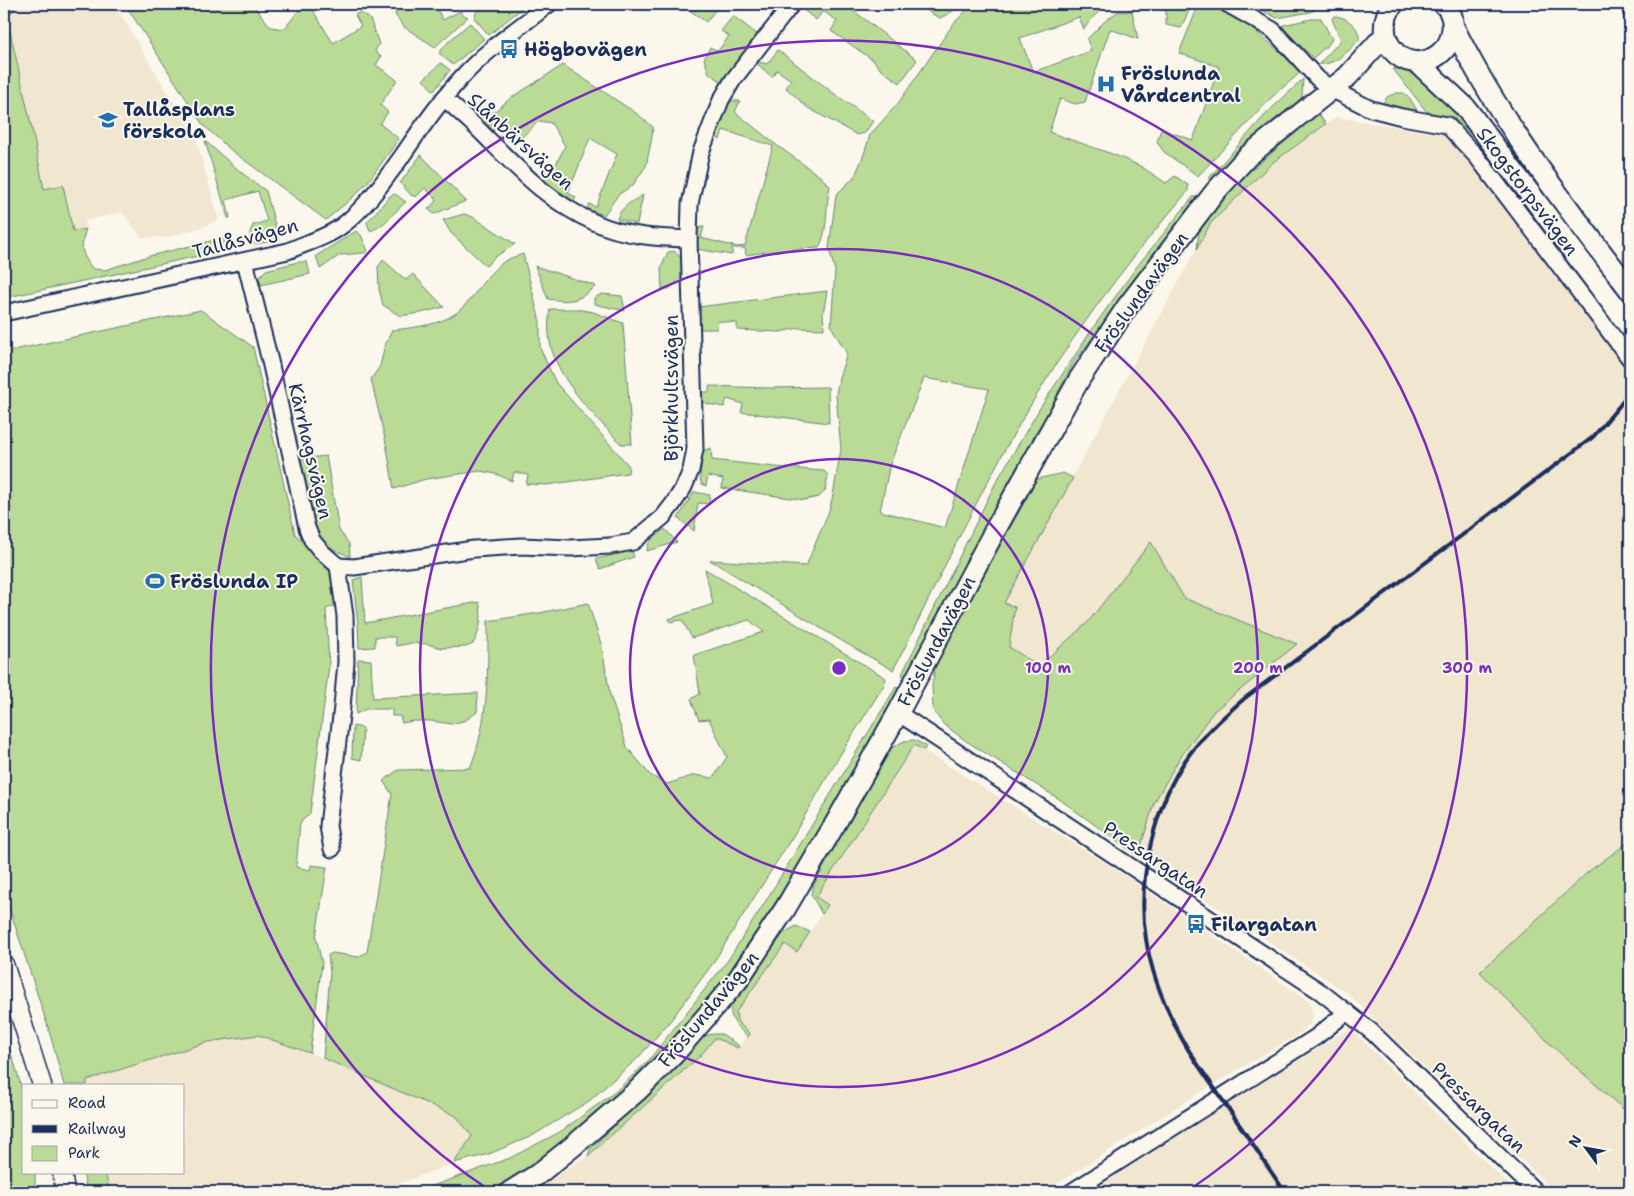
<svg xmlns="http://www.w3.org/2000/svg" width="1634" height="1196" font-family="'Shantell Sans',sans-serif">
  <style>
    .built { fill: #f1e6d0 }
    .green { fill: #b9db95; stroke: #6a857a; fill-rule: evenodd }
    .lines { fill: none; stroke-linecap: round; stroke-linejoin: round }
    .minor-casing { stroke: #1b2f5e; stroke-width: 19 }
    .tertiary-casing { stroke: #1b2f5e; stroke-width: 21 }
    .secondary-casing { stroke: #1b2f5e; stroke-width: 24 }
    .minor { stroke: #fbf7ec; stroke-width: 15 }
    .tertiary { stroke: #fbf7ec; stroke-width: 18 }
    .secondary { stroke: #fbf7ec; stroke-width: 20 }
    .rail { stroke: #1b2f5e; stroke-width: 4 }
    .ring { fill: none; stroke: #7b2cbf; stroke-width: 2.5 }
    .labels { text-anchor: middle; stroke-width: 4; stroke-linejoin: round; paint-order: stroke }
    .poi-label { font-size: 19px; font-weight: bold; fill: #1b2f5e; stroke: #fbf7ec; text-anchor: start }
    .street-label { font-size: 19px; fill: #1b2f5e; stroke: #fbf7ec }
    .centre { fill: #7b2cbf; stroke: #fbf7ec; stroke-width: 2.5 }
    .ring-label { font-size: 15px; text-anchor: middle; font-weight: bold; fill: #7b2cbf; stroke: #fbf7ec; stroke-width: 4; stroke-linejoin: round; paint-order: stroke }
  </style>
  <rect width="100%" height="100%" fill="#fbf7ec"/>
  <filter id="ink" filterUnits="userSpaceOnUse"><feTurbulence type="fractalNoise" baseFrequency=".02" numOctaves="2"/><feDisplacementMap in="SourceGraphic" scale="10" xChannelSelector="R" yChannelSelector="G"/><feConvolveMatrix kernelMatrix="1 2 1 2 8 2 1 2 1" color-interpolation-filters="sRGB"/></filter>
  <g filter="url(#ink)">
    <g class="built">
      <path d="M18 4H114L179 111 194 132 219 220 202 227 170 237 142 238 122 212 85 221 86 229 73 231 63 185 44 189 32 129 7 17Z"/>
      <path d="M1336 117 1449 136 1630 374V842L1588 872 1480 972 1551 1045 1630 1115V1192H1555L1346 992 1138 856 1154 803 1179 759 1214 711 1296 644 1184 598 1151 543 1088 622 1038 666 1009 647 1015 607 1003 604 1210 224 1272 163Z"/>
      <path d="M915 745 1118 871 1310 1002 1313 1017 1310 1024 1300 1033 1201 1092 1044 1192H532L592 1153 700 1056 715 1038 738 1048 750 1034 737 1021 736 1013 785 944 798 952 827 905 816 897Z"/>
      <path d="M1350 1028 1516 1192H1091L1197 1124Z"/>
      <path d="M258 1035 323 1058 456 1116 472 1136 454 1163 377 1192H110L105 1172H184V1085H87L86 1080 208 1042Z"/>
    </g>
    <g class="green">
      <path d="M4 4H18L7 18 32 129 44 189 63 185 73 231 86 229C80 247 81 254 93 269L105 270 149 256 219 239H225L226 250 4 298Z"/>
      <path d="M125 4H252L271 27 284 29 304 4H309L333 43 361 26 355 15 360 12 370 19 379 44 375 51 381 57 376 65 397 80 380 105 388 112 380 124 399 139 367 183 352 198 326 220 232 151 203 125Z"/>
      <path d="M397 4H434L443 20 460 11 463 15 468 17 435 47 404 27 395 15Z"/>
      <path d="M480 4H527L489 35 474 18Z"/>
      <path d="M681 4H720L706 22Z"/>
      <path d="M800 4H845L917 60 900 83 880 69 873 60 831 31 837 21 823 11 816 20 801 8Z"/>
      <path d="M922 4H961L950 13 940 18 930 13Z"/>
      <path d="M973 4H1115C1100 7 1093 17 1084 29L1079 17 1020 38 1033 72 1091 51 1087 39 1104 22 1117 12 1132 11 1138 39 1110 29 1085 102 1076 104 1060 99 1049 132 1115 155 1142 167 1166 183 1175 176 1188 185V191C1140 247 1095 305 1055 366 996 457 950 556 902 653L893 670 840 640 710 560 806 566 829 511 833 495 841 449 836 395 839 377 847 354 831 326 835 271 829 248 836 195 855 176 864 154 870 135 899 102 954 23ZM924 378 989 389 945 528 880 511 890 464Z"/>
      <path d="M1158 4H1192L1181 28 1166 25V12Z"/>
      <path d="M1199 4C1232 4 1278 50 1301 72L1273 96 1198 176 1164 152 1157 142 1161 129 1193 140 1219 67 1179 53Z"/>
      <path d="M1251 4H1314L1316 9 1310 12 1277 18Z"/>
      <path d="M733 16 757 34 722 82 709 73 704 59 710 47 718 51 729 36 721 31Z"/>
      <path d="M1334 16C1346 16 1361 28 1359 40 1349 51 1334 66 1319 64L1341 40 1332 19Z"/>
      <path d="M1316 18H1321L1332 39 1329 44 1313 58 1282 27 1283 25Z"/>
      <path d="M470 23 484 39 453 65 439 53 449 41Z"/>
      <path d="M778 50 832 92 873 121 865 133 857 135 808 108 786 88 791 80 777 70 772 77 754 61 767 64Z"/>
      <path d="M441 63 450 70 434 91 423 80Z"/>
      <path d="M563 65 636 113 653 127 652 137 646 166 633 185 618 195 604 215 587 209 589 204 596 207 617 154 590 138 568 193 576 197 574 201 543 181 552 172 565 146 551 123 539 121 520 139 502 122 493 131 484 120 511 98Z"/>
      <path d="M1403 68 1427 79 1446 93 1630 337V342L1478 142 1453 117 1427 112 1393 69Z"/>
      <path d="M1303 79 1302 97 1288 111 1250 142 1214 179 1210 181 1208 179 1267 113Z"/>
      <path d="M1396 93H1404L1409 97 1417 110 1397 107 1383 103 1387 97Z"/>
      <path d="M728 101H740L735 112 775 144 821 177 830 186C825 207 829 229 819 248L781 250 746 255 745 248H732V255L696 249 697 231 700 227H704L701 238 737 247 745 246 773 146 723 130 720 140 717 138V131Z"/>
      <path d="M1318 114 1326 124 1272 163 1210 224 1197 249 1199 229 1220 203 1248 173Z"/>
      <path d="M205 141 242 173 266 191 279 240 255 244 250 242V232L253 225 267 221 258 191 226 200 230 218H228Z"/>
      <path d="M421 155 466 201 434 214 428 209 437 200 425 188 416 197 411 195 400 183Z"/>
      <path d="M395 194 406 202C393 212 386 226 370 231L367 222 390 196Z"/>
      <path d="M643 195 637 224 617 219C620 207 633 201 643 195Z"/>
      <path d="M1193 197H1196L1195 202 1074 362 1058 392 1055 406 908 678 902 675 903 672 995 484 1040 408 1097 322 1138 265Z"/>
      <path d="M464 214 473 217 515 244 495 257 486 266 451 233 443 220Z"/>
      <path d="M356 231 361 235 368 251 364 253 340 255 320 269 316 256Z"/>
      <path d="M674 251 682 259 681 278 669 289H662L661 268 668 252Z"/>
      <path d="M523 254 540 322V348L556 383 629 466 628 473 547 485 526 484 528 475 514 472 512 481 496 474 480 471 426 479 394 489 386 443 371 379 380 366 385 345 392 330C411 328 431 326 448 318 473 306 482 275 505 261 510 258 517 256 523 254Z"/>
      <path d="M383 260 406 280 413 274 444 307 421 313 400 316 383 305 379 289 378 267Z"/>
      <path d="M298 262H307L310 274 261 285 259 277 266 270Z"/>
      <path d="M535 266 596 286C577 302 572 302 548 299Z"/>
      <path d="M827 291 823 314 824 329 798 328 780 332 737 330V323L718 321 717 329H698V307Z"/>
      <path d="M602 294 622 296 625 311 594 304V298Z"/>
      <path d="M550 309H576L593 312 623 323 632 444H621C596 417 560 383 551 347 548 335 548 321 550 309Z"/>
      <path d="M201 310 253 347 295 534 333 575 337 605 326 609 329 666 310 813 300 823 296 867 310 870 311 865 327 867 316 937 322 963 310 1053 258 1035 208 1042 87 1080V1085H64L48 1027 8 904 4 884V352Z"/>
      <path d="M709 386 769 388 828 387 829 423 741 412 743 404 727 399 724 407 708 404 701 401V392H709Z"/>
      <path d="M711 448 712 460 775 467 824 471 828 475 825 491 819 497 804 500 722 488 723 479 708 476 706 486 701 483 700 477 703 451Z"/>
      <path d="M326 456 339 530 349 544 350 557C343 553 335 551 329 546 308 531 304 483 299 459Z"/>
      <path d="M1063 473 1073 478 1004 603 1015 607 1009 647 1039 666 1088 622 1151 542 1184 598 1297 644 1214 711 1179 759 1154 803 1138 856 1059 799 966 741 943 724 933 710 932 685 936 662 1037 479Z"/>
      <path d="M694 492 710 495 709 504 698 503 694 531 678 518Z"/>
      <path d="M665 529 677 542 647 551C647 540 657 535 665 529Z"/>
      <path d="M632 551 634 557 600 569 596 559Z"/>
      <path d="M705 569 886 678 884 685 840 755 793 836 711 966 671 1020 638 1058 589 1101 532 1136 489 1154 454 1163 472 1136 456 1116 323 1058 330 973 328 955 333 953 358 957 367 952 392 794 383 781 398 770 470 768C489 722 488 670 488 621L539 613 588 603 602 647 610 695 627 747 650 775 667 784 695 775 713 778 727 757 709 719 699 720 691 699 700 694 694 655 764 632 749 620 692 638 682 620 670 622 669 619 713 604Z"/>
      <path d="M362 577 365 623 479 602C483 615 480 633 473 644L466 647 442 648 427 644 412 643 396 646 395 637H375V647L359 648 358 624 353 580Z"/>
      <path d="M358 659 371 660 373 698 478 693 477 712 466 720 452 724 431 721H413L402 723 400 716H392V709H366L356 714Z"/>
      <path d="M896 687 901 690 773 914 719 991 655 1062 597 1115 537 1162 492 1192H416L510 1158 560 1132 615 1092 648 1061 728 960 762 907Z"/>
      <path d="M353 726 363 728 361 760 352 758Z"/>
      <path d="M914 740 926 746 924 750 914 745 816 897 828 905 822 914 811 894 814 885 862 795 890 749 904 741Z"/>
      <path d="M1630 841V1115L1551 1045 1480 972 1588 872Z"/>
      <path d="M796 926 810 932 797 952 785 944 736 1012 737 1021 750 1034 748 1037C737 1027 727 1018 732 1002L784 933Z"/>
      <path d="M713 1034H722L739 1046 738 1048 715 1038 700 1056 588 1156 590 1149 667 1076 700 1037Z"/>
      <path d="M4 1035 15 1065 24 1097V1172H35V1192H4Z"/>
      <path d="M83 1172H105L110 1192H87Z"/>
    </g>
    <g class="lines">
      <g class="minor-casing">
        <g id="minor">
          <path d="M1227 4 1273 30 1318 79 1331 89 1371 109 1402 117 1447 125 1477 157 1630 359"/>
          <path d="M444 98C458 111 473 123 486 137 519 170 551 204 596 223 624 236 658 238 689 239"/>
          <path d="M245 261 270 361 307 528 312 540 321 551 338 566 345 616 346 662 342 707 328 826 332 849"/>
          <path d="M4 313 288 251C306 243 328 237 343 225 366 207 383 182 400 159 419 131 439 102 462 77 487 49 520 27 549 4"/>
          <path d="M338 566 354 567 474 549 521 546 570 548 610 546 633 542 663 517 673 504 684 487 691 470 695 449 689 239 690 204 701 152 721 100 733 80 792 4"/>
          <path d="M898 713 1321 992 1372 1032 1536 1192"/>
          <path d="M1071 1192 1316 1037 1347 1012"/>
        </g>
      </g>
      <g class="tertiary-casing">
        <g id="tertiary">
          <path d="M4 964 42 1085"/>
          <path d="M62 1172 65 1192"/>
        </g>
      </g>
      <g class="secondary-casing">
        <g id="secondary">
          <path d="M1393 4C1368 38 1405 79 1438 55 1446 49 1451 42 1452 32 1454 22 1452 12 1444 4"/>
          <path d="M1453 26C1500 122 1566 206 1630 290"/>
          <path d="M1417 62 1465 107 1630 327"/>
          <path d="M510 1192 537 1175 572 1147 637 1091 674 1054 737 981 785 909 838 819 898 713 994 532 1057 419 1080 378 1127 307 1215 192 1248 156 1348 76 1385 35"/>
        </g>
      </g>
      <use href="#minor" class="minor"/>
      <use href="#tertiary" class="tertiary"/>
      <use href="#secondary" class="secondary"/>
      <g class="rail">
        <path d="M1622 4 1630 37"/>
        <path d="M1285 1192C1263 1161 1243 1129 1221 1098 1207 1077 1191 1057 1180 1035 1164 1005 1151 972 1146 939 1136 881 1155 802 1189 755 1205 733 1225 715 1245 698L1593 437 1620 405 1630 389"/>
      </g>
    </g>
  </g>
  <g class="ring">
    <circle cx="839" cy="668" r="209"/>
    <circle cx="839" cy="668" r="419"/>
    <path d="M492 1192A628 628 0 1 1 1186 1192"/>
  </g>
  <defs>
    <g id="bus-bare" transform="scale(1.5)"><path d="M-5-6H5V4H4V6H2V4H-2V6H-4V4H-5ZM-3.5-4V0h7V-4ZM-3.5 1.2v1.5H-2V1.2ZM2 1.2v1.5H3.5V1.2Z" fill="#1f6fb2" stroke="#fbf7ec" stroke-width="2.5" paint-order="stroke"/></g>
    <g id="hospital-bare" transform="scale(1.5)"><path d="M-5-5h3v3.5h4V-5h3V5h-3V1.5h-4V5h-3Z" fill="#1f6fb2" stroke="#fbf7ec" stroke-width="2.5" paint-order="stroke"/></g>
    <g id="school-bare" transform="scale(1.5)"><path d="M0-5L7-2L0 1L-7-2ZM-4 1L0 2.5L4 1V4Q0 6-4 4Z" fill="#1f6fb2" stroke="#fbf7ec" stroke-width="2.5" paint-order="stroke"/></g>
    <g id="stadium-bare" transform="scale(1.5)"><path d="M0-5a6.5 5 0 1 0 0 10a6.5 5 0 1 0 0-10ZM-3.5-1.8h7v3.6h-7Z" fill="#1f6fb2" stroke="#fbf7ec" stroke-width="2.5" paint-order="stroke"/></g>
  </defs>
  <g fill-rule="evenodd">
    <use href="#bus-bare" x="509" y="49"/>
    <use href="#hospital-bare" x="1106" y="84"/>
    <use href="#school-bare" x="108" y="120"/>
    <use href="#stadium-bare" x="155" y="581"/>
    <use href="#bus-bare" x="1196" y="924"/>
  </g>
  <g class="labels">
    <g class="poi-label">
      <text x="524" y="56">Högbovägen</text>
      <text x="1121" y="80">Fröslunda<tspan x="1121" dy="22">Vårdcentral</tspan></text>
      <text x="123" y="116">Tallåsplans<tspan x="123" dy="22">förskola</tspan></text>
      <text x="170" y="588">Fröslunda IP</text>
      <text x="1211" y="931">Filargatan</text>
    </g>
    <g class="street-label">
      <text transform="translate(521 141) rotate(42)" y="7">Slånbärsvägen</text>
      <text transform="translate(1528 191) rotate(53)" y="7">Skogstorpsvägen</text>
      <text transform="translate(245 238) rotate(-15)" y="7">Tallåsvägen</text>
      <text transform="translate(1141 292) rotate(-54)" y="7">Fröslundavägen</text>
      <text transform="translate(671 388) rotate(-90)" y="7">Björkhultsvägen</text>
      <text transform="translate(311 451) rotate(77)" y="7">Kärrhagsvägen</text>
      <text transform="translate(936 641) rotate(-62)" y="7">Fröslundavägen</text>
      <text transform="translate(1156 859) rotate(34)" y="7">Pressargatan</text>
      <text transform="translate(708 1009) rotate(-50)" y="7">Fröslundavägen</text>
      <text transform="translate(1479 1107) rotate(44)" y="7">Pressargatan</text>
    </g>
  </g>
  <circle cx="839" cy="668" r="8" class="centre"/>
  <g class="ring-label">
    <text x="1048" y="673">100 m</text>
    <text x="1258" y="673">200 m</text>
    <text x="1467" y="673">300 m</text>
  </g>
  <rect width="1634" height="1196" fill="none" stroke="#fbf7ec" stroke-width="20"/>
  <rect x="10" y="10" width="1614" height="1176" fill="none" stroke="#1b2f5e" stroke-width="2" filter="url(#ink)"/>
  <rect x="22" y="1084" width="162" height="90" fill="#fbf7ec" stroke="#a1a7b3"/>
  <rect x="32" y="1100" width="25" height="8" fill="#fbf7ec" stroke="#a1a7b3"/>
  <text x="68" y="1108" font-size="15" fill="#1b2f5e">Road</text>
  <rect x="32" y="1125" width="25" height="8" fill="#1b2f5e" stroke="#a1a7b3"/>
  <text x="68" y="1134" font-size="15" fill="#1b2f5e">Railway</text>
  <rect x="32" y="1146" width="25" height="15" fill="#b9db95" stroke="#a1a7b3"/>
  <text x="68" y="1158" font-size="15" fill="#1b2f5e">Park</text>
  <g transform="translate(1586 1148) rotate(302)" stroke="#fbf7ec" stroke-width="4" paint-order="stroke">
  <path d="M0-4L9 19L0 12L-9 19Z" fill="#1b2f5e"/>
  <text y="-8" font-size="14" font-weight="bold" text-anchor="middle" fill="#1b2f5e">N</text>
  </g>
</svg>
